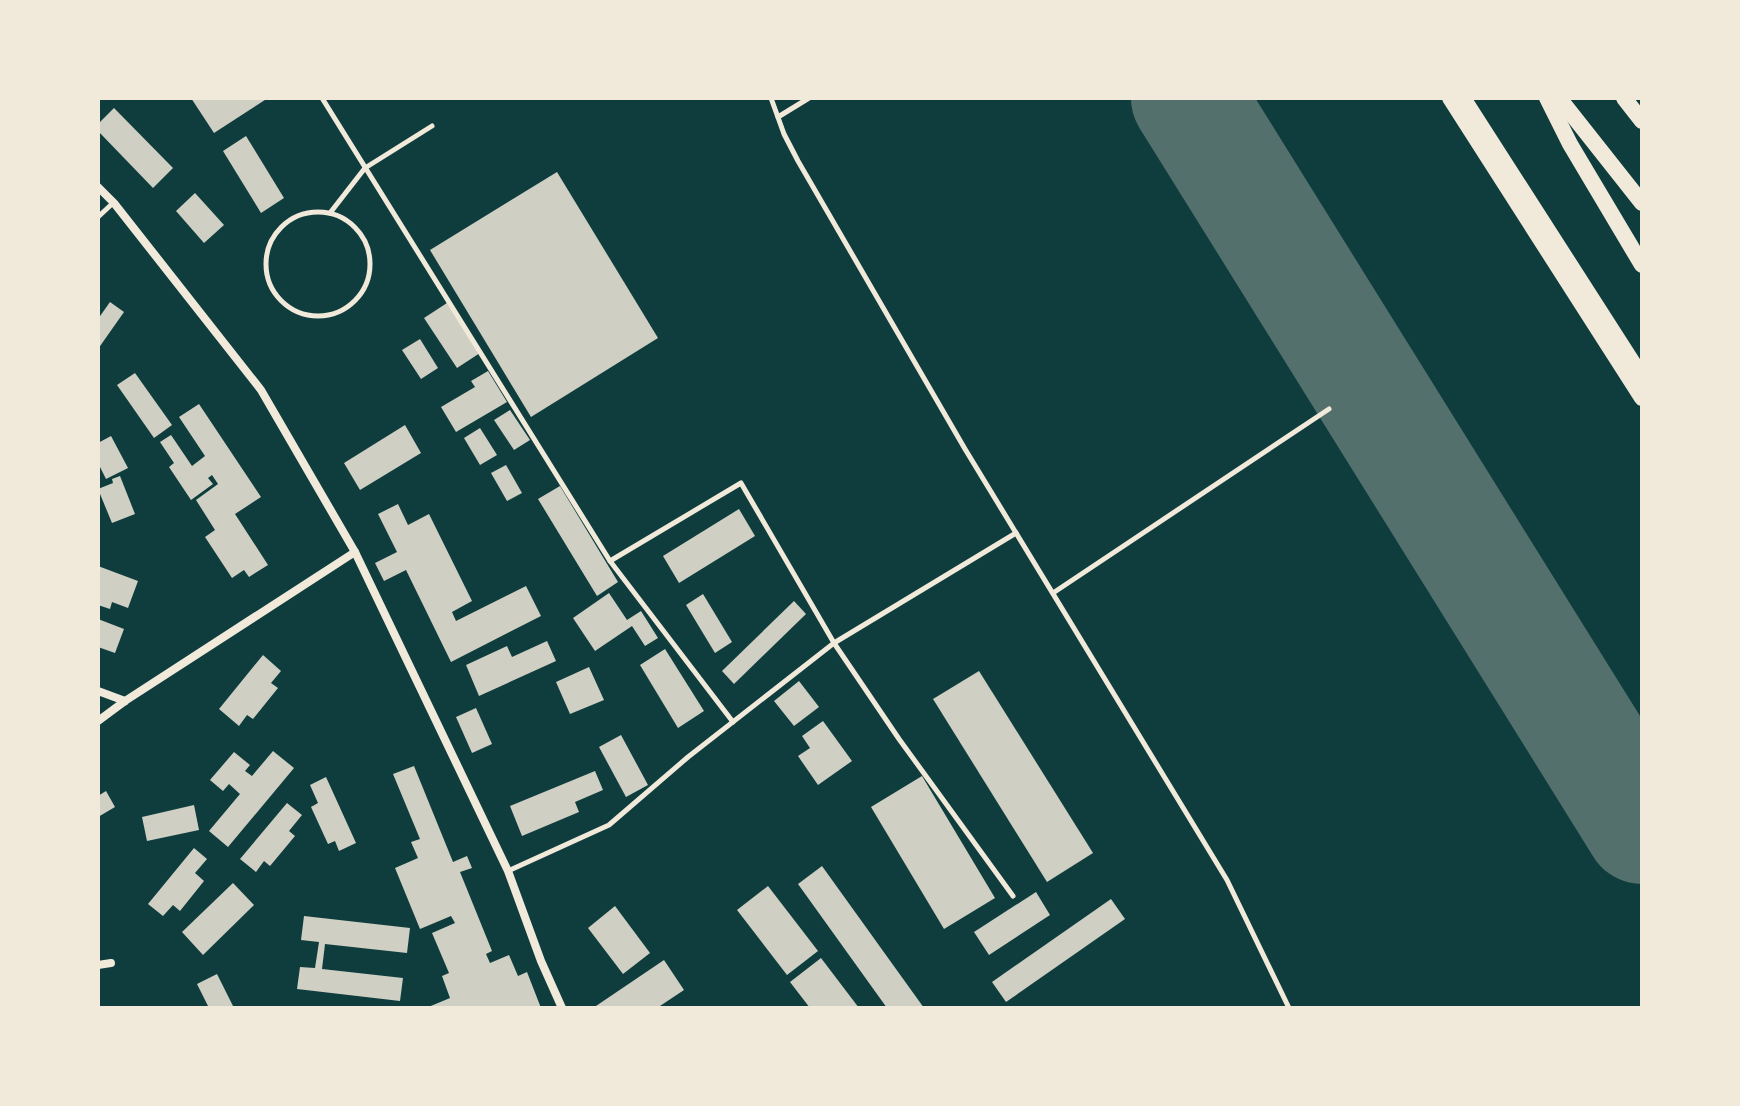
<svg xmlns="http://www.w3.org/2000/svg" width="1740" height="1106" font-family="'Sofia Sans Condensed',sans-serif">
  <style>
    .lines { fill: none; stroke-linecap: round; stroke-linejoin: round }
    .runway { stroke: #53706d; stroke-width: 114 }
    .building { fill: #cfcfc3 }
    .service { stroke: #f1e9da; stroke-width: 5 }
    .minor { stroke: #f1e9da; stroke-width: 8 }
    .motorway { stroke: #f1e9da; stroke-width: 16 }
  </style>
  <rect width="100%" height="100%" fill="#0f3d3e"/>
  <g class="lines">
    <path class="runway" d="M1188 98 1642 827"/>
  </g>
  <g class="building">
    <path d="M191 98H268L214 133Z"/>
    <path d="M114 108 173 168 153 188 98 131V124Z"/>
    <path d="M246 136 284 198 261 213 223 151Z"/>
    <path d="M557 172 658 338 531 417 430 250Z"/>
    <path d="M195 193 224 225 204 243 176 211Z"/>
    <path d="M110 302 124 312 98 349V319Z"/>
    <path d="M447 303 480 353 457 368 424 318Z"/>
    <path d="M420 339 438 368 421 379 402 350Z"/>
    <path d="M488 371 507 402 456 432 441 407 475 387 471 381Z"/>
    <path d="M135 373 172 425 154 438 117 385Z"/>
    <path d="M199 404 261 497 235 514 268 565 249 577 244 570 232 578 205 537 215 530 196 500 218 484 212 475 208 478 213 484 191 500 169 467 174 463 160 442 171 435 192 466 205 456 179 417Z"/>
    <path d="M510 410 530 440 514 450 494 420Z"/>
    <path d="M405 425 421 453 360 490 344 463Z"/>
    <path d="M480 428 497 455 480 465 464 438Z"/>
    <path d="M111 436 128 468 106 479 98 463V443Z"/>
    <path d="M506 465 522 493 507 501 491 473Z"/>
    <path d="M120 476 135 514 112 523 98 489 113 483 112 479Z"/>
    <path d="M560 486 618 582 597 596 538 499Z"/>
    <path d="M398 504 408 525 429 514 472 601 452 612 456 621 526 586 541 616 451 662 406 570 384 581 375 563 397 552 378 514Z"/>
    <path d="M739 509 755 536 679 583 663 556Z"/>
    <path d="M98 566 138 581 128 608 112 602 110 609 98 605Z"/>
    <path d="M609 593 627 620 641 611 658 638 645 646 632 626 595 651 573 618Z"/>
    <path d="M703 594 732 642 715 653 686 605Z"/>
    <path d="M794 601 806 614 734 684 722 671Z"/>
    <path d="M98 619 124 629 115 653 98 647Z"/>
    <path d="M547 641 556 661 479 696 466 665 507 646 512 657Z"/>
    <path d="M665 649 704 711 678 728 640 665Z"/>
    <path d="M263 655 281 671 271 683 278 688 253 719 247 715 239 726 219 709Z"/>
    <path d="M589 667 604 700 570 714 556 682Z"/>
    <path d="M979 671 1093 853 1047 882 933 699Z"/>
    <path d="M799 681 819 707 794 726 774 701Z"/>
    <path d="M476 708 492 744 472 753 456 717Z"/>
    <path d="M823 721 852 761 818 785 798 756 810 748 802 736Z"/>
    <path d="M621 735 648 785 626 797 599 747Z"/>
    <path d="M273 751 294 768 228 847 209 831 240 794 229 784 223 791 210 780 234 752 250 765 245 771 252 776Z"/>
    <path d="M414 766 453 862 467 856 472 868 460 872 492 951 486 954 490 963 509 955 518 976 527 972 541 1008H426L450 998 442 976 449 973 432 933 455 923 451 916 420 929 395 868 418 858 411 842 420 839 393 774Z"/>
    <path d="M595 771 603 790 575 802 579 812 522 836 510 806Z"/>
    <path d="M922 776 995 898 944 929 871 807Z"/>
    <path d="M326 777 356 843 339 851 335 841 328 844 311 807 318 803 310 785Z"/>
    <path d="M106 791 115 807 98 817V796Z"/>
    <path d="M287 803 302 815 289 831 295 836 270 866 264 861 256 872 240 859Z"/>
    <path d="M194 805 199 830 147 841 142 817Z"/>
    <path d="M194 848 207 859 195 873 204 881 180 911 173 905 163 916 148 904Z"/>
    <path d="M822 866 924 1008H887L798 884Z"/>
    <path d="M233 883 254 905 203 955 182 932Z"/>
    <path d="M768 886 818 951 787 975 737 910Z"/>
    <path d="M1036 892 1050 915 989 955 974 932Z"/>
    <path d="M1111 899 1125 919 1006 1002 992 982Z"/>
    <path d="M615 906 650 953 623 974 588 928Z"/>
    <path d="M304 916 410 928 407 953 325 944 322 969 403 978 400 1001 297 989 300 967 315 968 319 942 301 940Z"/>
    <path d="M821 958 859 1008H810L790 982Z"/>
    <path d="M664 960 684 990 657 1008H593Z"/>
    <path d="M217 974 234 1008H209L197 984Z"/>
  </g>
  <g class="lines">
    <g class="service">
      <path d="M322 98 610 561 733 722"/>
      <path d="M771 98 784 134 798 161 965 449 1227 880 1289 1008"/>
      <path d="M778 117 809 98"/>
      <circle cx="318" cy="264" r="52"/>
      <path d="M330 213 365 168 432 126"/>
      <path d="M98 217 113 203"/>
      <path d="M610 561 741 483 834 643 899 739 1013 896"/>
      <path d="M1053 593 1329 409"/>
      <path d="M508 871 609 825 688 757 834 643 1016 533"/>
    </g>
    <g class="minor">
      <path d="M98 187 114 203 261 390 355 552 508 871 541 961 562 1008"/>
      <path d="M98 691 125 701"/>
      <path d="M98 721 125 701 355 552"/>
      <path d="M98 965 111 963"/>
    </g>
    <g class="motorway">
      <path d="M1450 98 1642 398"/>
      <path d="M1463 98 1642 377"/>
      <path d="M1547 98 1570 144 1642 265"/>
      <path d="M1559 98 1642 203"/>
      <path d="M1624 98 1642 121"/>
    </g>
  </g>
  <rect width="1740" height="1106" fill="none" stroke="#f1e9da" stroke-width="200"/>
</svg>
